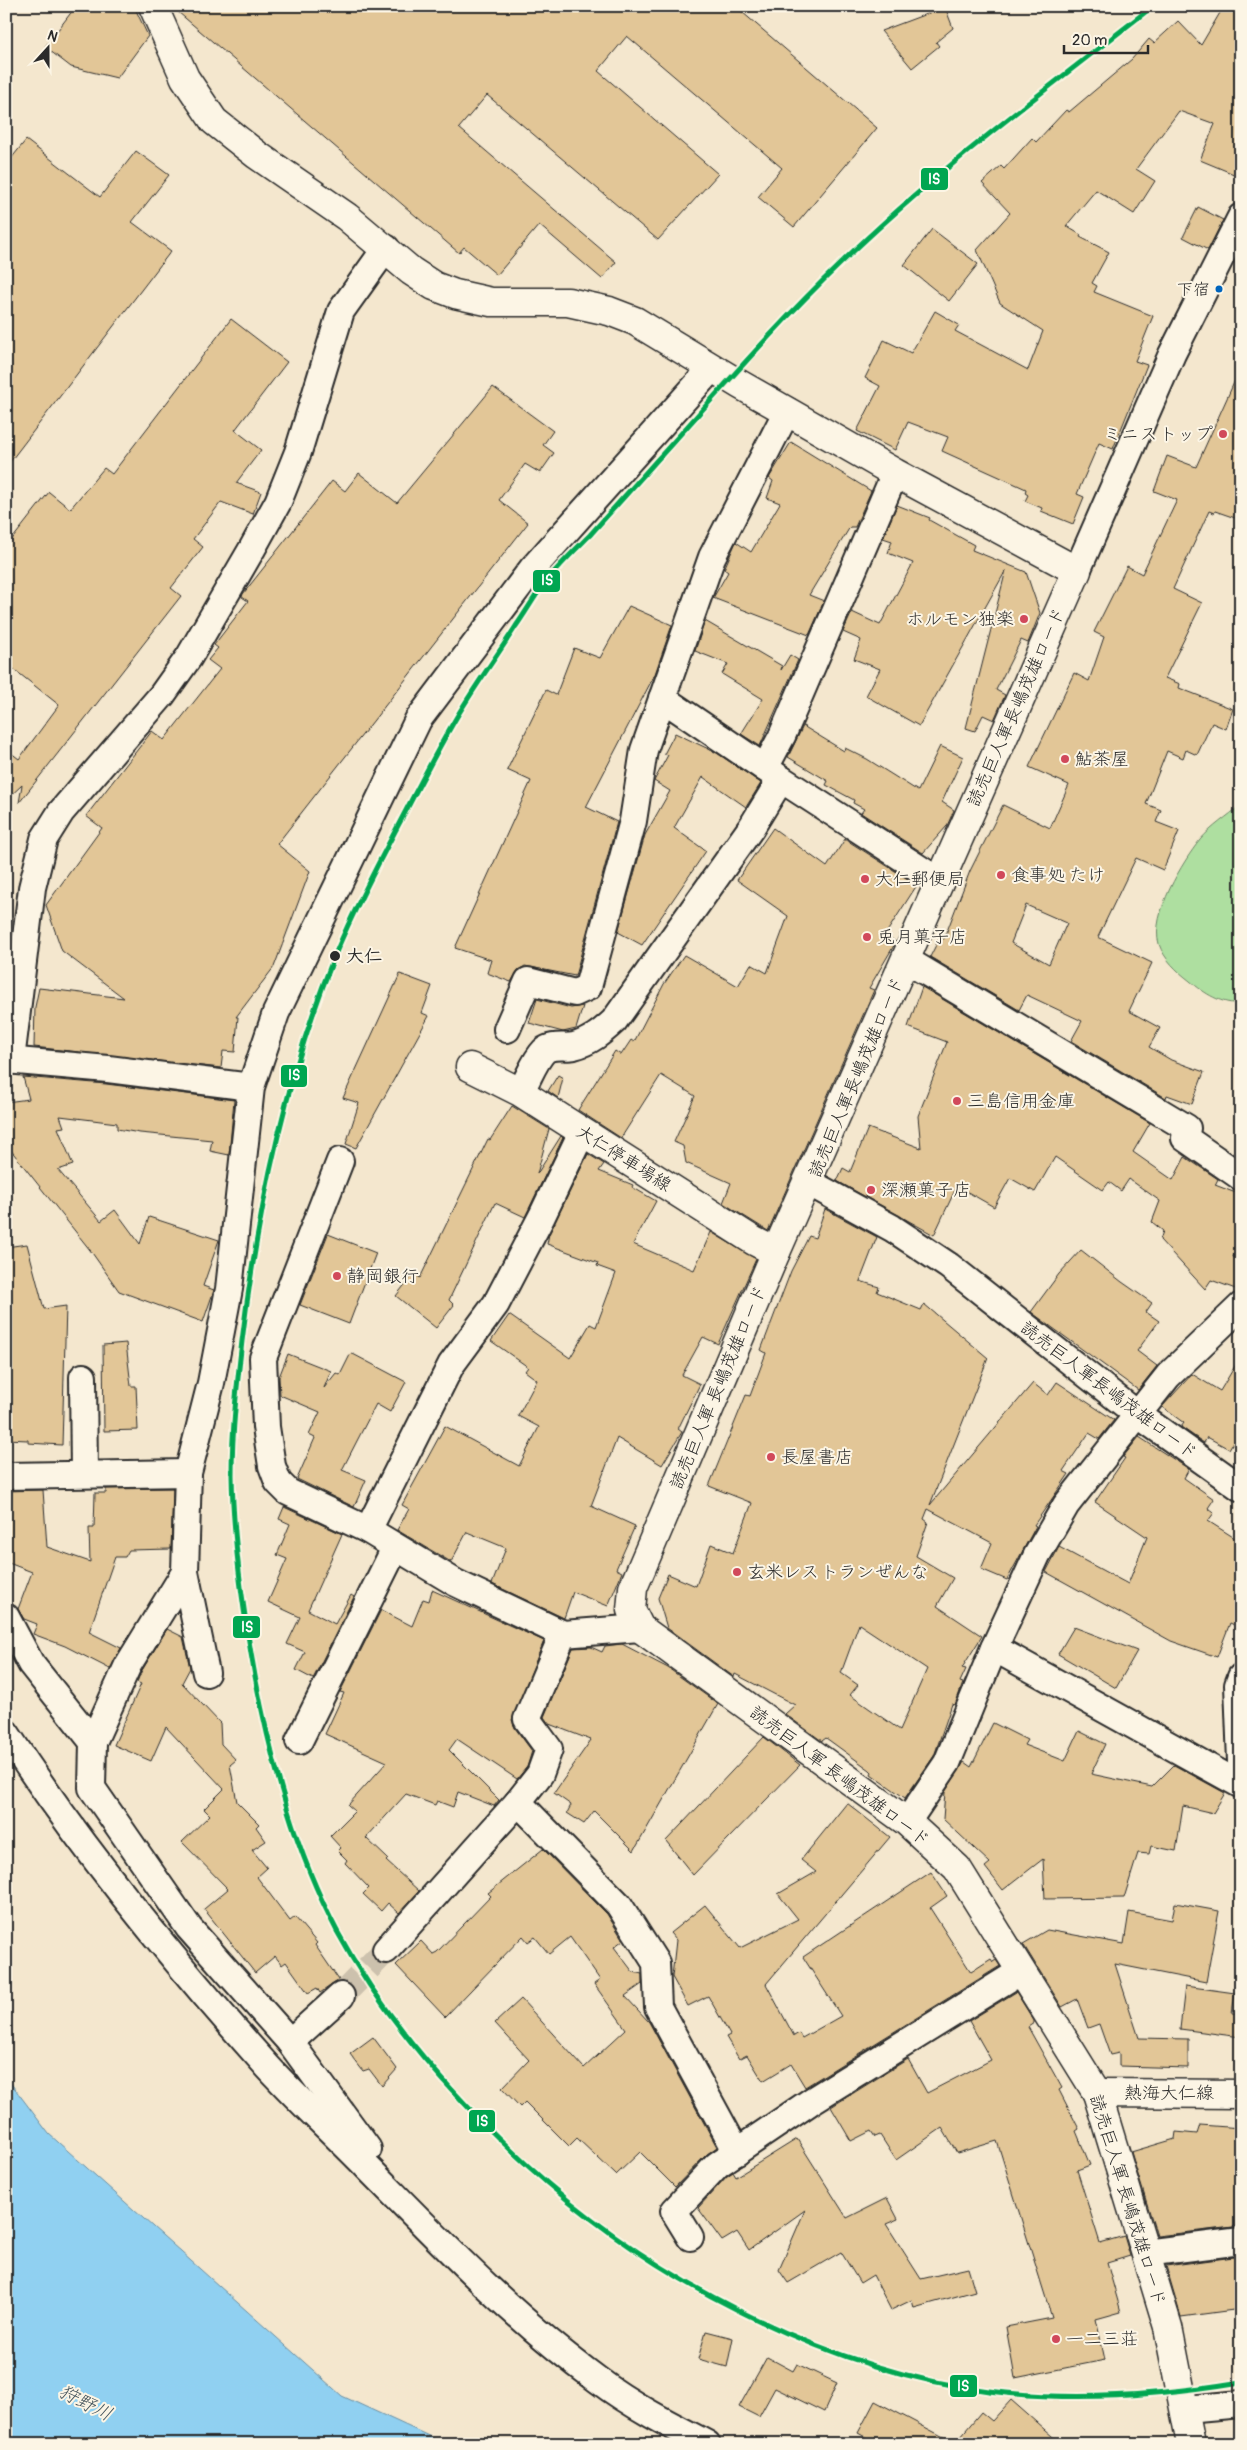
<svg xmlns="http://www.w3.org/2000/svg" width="1247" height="2450" font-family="Pangolin,'Klee One',sans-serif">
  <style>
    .green { fill: #aedfa0; stroke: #6c8566 }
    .water { fill: #90d0f1; stroke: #688ea2 }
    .building { fill: #e2c697; stroke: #2b2b2b; fill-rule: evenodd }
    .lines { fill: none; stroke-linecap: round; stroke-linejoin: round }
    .street-tunnel { stroke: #ccc1ad; stroke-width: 26; stroke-dasharray: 26 13; stroke-linecap: butt }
    .street-casing { stroke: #2b2b2b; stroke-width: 30 }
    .secondary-casing { stroke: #2b2b2b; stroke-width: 31 }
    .primary-casing { stroke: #2b2b2b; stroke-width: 31 }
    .street { stroke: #fcf5e5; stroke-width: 26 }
    .secondary { stroke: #fcf5e5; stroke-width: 28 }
    .primary { stroke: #fcf5e5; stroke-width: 28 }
    .rail-1-casing { stroke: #fcf5e5; stroke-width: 9 }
    .rail-1 { stroke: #00a651; stroke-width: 5 }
    .bus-dot { fill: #0065bd; stroke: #fcf5e5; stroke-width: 2 }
    .poi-dot { fill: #d1495b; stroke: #fcf5e5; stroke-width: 2 }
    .stop-dot { fill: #2b2b2b; stroke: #fcf5e5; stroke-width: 2 }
    .labels { text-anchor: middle; stroke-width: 4; stroke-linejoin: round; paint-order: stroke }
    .bus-label { font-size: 17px; fill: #2b2b2b; stroke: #fcf5e5; text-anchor: end }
    .poi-label { font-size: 18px; fill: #2b2b2b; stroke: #fcf5e5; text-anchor: start }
    .street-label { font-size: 18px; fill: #2b2b2b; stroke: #fcf5e5 }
    .stop-label { font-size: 18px; font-weight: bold; fill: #2b2b2b; stroke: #fcf5e5; text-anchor: start }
    .water-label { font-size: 19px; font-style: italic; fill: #44545c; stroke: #fcf5e5 }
    .line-badge { stroke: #fcf5e5; stroke-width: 2 }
    .badge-label { font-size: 14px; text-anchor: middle; font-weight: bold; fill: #fff }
  </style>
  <rect width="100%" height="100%" fill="#f4e7ce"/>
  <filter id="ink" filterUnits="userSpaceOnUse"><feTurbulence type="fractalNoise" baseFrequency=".02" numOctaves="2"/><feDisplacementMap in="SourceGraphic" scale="10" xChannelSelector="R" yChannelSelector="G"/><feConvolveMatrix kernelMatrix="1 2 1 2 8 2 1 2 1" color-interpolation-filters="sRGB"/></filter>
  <g filter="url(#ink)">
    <path class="green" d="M1241 805V1003C1222 1005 1204 993 1190 981 1177 971 1164 959 1159 944 1150 915 1183 861 1200 840 1211 827 1228 816 1241 805Z"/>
    <path class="water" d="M6 2077 49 2134 342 2396 446 2444H6Z"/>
    <g class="building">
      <path d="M76 6H134L148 36 117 78 71 67 45 47Z"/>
      <path d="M171 6H735L877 128 794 227 758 197 782 168 627 36 598 71 718 174 658 240 487 95 459 128 616 262 602 279 539 225 497 275 464 247 459 253Z"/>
      <path d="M1224 6H1241V177L1200 160 1215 124 1179 111 1136 169 1155 181 1134 214 1096 190 1066 226 1081 235 1080 237 1109 252 1092 283 1097 286 1094 292 1153 316 1135 361 1147 365 1128 412 1113 449 1099 443 1077 494 1084 497 1073 524 1041 511 1042 508 1025 501 1028 495 1025 493 1026 489 942 451 948 437 908 422 895 450 857 431 880 386 865 378 884 340 911 353 935 311 959 325 955 331 1028 370 1043 331 1000 303 977 250 1010 213 982 183 1001 166 1004 169 1032 138 1036 142 1066 110 1069 112 1132 59 1149 39 1154 43 1178 21 1201 45Z"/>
      <path d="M945 7 953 28 936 42 939 46 912 68 881 31Z"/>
      <path d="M26 140 100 197 136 151 169 175 132 222 171 251 6 467V165Z"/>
      <path d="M1198 207 1223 220 1208 250 1183 237Z"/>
      <path d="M932 229 978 264 949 301 904 265Z"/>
      <path d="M231 319 287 362 235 430 261 450 236 483 261 492 253 514 221 502 193 539 203 547 171 588 181 596 19 803 22 785 6 800V749L19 759 59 705 6 663V547L49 492 70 509 104 468 112 474Z"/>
      <path d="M1241 367V520L1215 511 1214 513 1209 511 1173 589 1202 603 1165 678 1180 684 1179 688 1233 709 1226 729 1212 723 1197 755 1186 750 1183 758 1167 751 1146 804 1161 810 1156 822 1179 831 1163 870 1136 858 1098 937 1152 963 1129 1011 1160 1028 1149 1047 1171 1060 1204 1072 1192 1104 1167 1095 1166 1098 1071 1041 1082 1021 1027 995 1019 1010 930 957 940 937 944 939 970 871 1003 805 1050 828 1069 785 1029 767 1074 673 1089 681 1104 637 1094 632 1127 566 1142 574 1177 500 1154 491 1167 456 1196 467ZM1026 905 1067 923 1049 964 1011 943Z"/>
      <path d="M493 387 553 431 543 445 554 453 540 473 525 464 499 500 528 523 277 844 310 871 274 967 236 1017H238L235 1052 223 1051 221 1068 34 1047 35 1007 39 988 124 998 62 951 46 905 102 828 86 816 152 731 164 740 220 669 208 660 218 648 214 645 248 601 242 597 243 594 332 481 345 491 359 473 397 503Z"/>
      <path d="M791 442 871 491 855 527H850L809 595 824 601 809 635 713 598 728 572 724 569 736 542 751 552 780 503 767 498 773 481 769 478Z"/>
      <path d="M897 505 930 518 929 520 974 545 972 550 1026 572 1040 613 1028 643 1021 640 996 690 1005 695 994 720 983 715 975 731 966 728 1006 570 919 726 866 696 880 669 854 659 861 640 843 632 852 612 880 625 913 563 888 553 892 541 883 538Z"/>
      <path d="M629 606 672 625 655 674 586 807 617 822 575 976 525 966 518 970 511 982 487 973 491 960 455 948 531 781 507 770 546 690 556 695 574 648 600 658Z"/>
      <path d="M705 621 782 666 781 670 790 655 798 660 760 746 741 734 763 699 722 674 728 664 695 651Z"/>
      <path d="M803 726 844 751 845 748 867 759 918 791 940 746 963 757 942 802 954 810 947 826 923 853 861 813 864 809 853 803 854 800 826 785 828 781 788 757Z"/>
      <path d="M675 733 717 753 761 783 746 807 703 777 674 828 706 851 642 945 618 932 645 835 670 791 654 781 668 755 664 754Z"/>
      <path d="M773 828 827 867 845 839 917 885 885 935 896 942 869 988 874 990 867 1006 768 1231 723 1203 731 1183 686 1163 683 1146 674 1142 695 1096 661 1075 621 1138 578 1110 615 1051 621 1055 631 1040 634 1042 664 984 684 955 738 986 751 964 767 973 788 916 737 880Z"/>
      <path d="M400 974 432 986 422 1013 429 1016 356 1148 346 1144 359 1103 343 1098Z"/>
      <path d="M922 987 1150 1123 1133 1152 1173 1180 1185 1157 1218 1179 1215 1185 1241 1195V1237L1233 1257 1241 1260V1291L1211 1280 1205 1289 1160 1240 1163 1231 1152 1222 1160 1201 1129 1179 1121 1191 1109 1182 1103 1190 1055 1157 1035 1192 1010 1178 994 1207 957 1186 934 1235 837 1181 843 1168 850 1172 868 1128 921 1148 918 1116 947 1042 908 1027Z"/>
      <path d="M537 999 571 1008 583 1006 576 1029 563 1032 529 1023Z"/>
      <path d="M558 1075 563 1078 558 1098 548 1091Z"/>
      <path d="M23 1077 106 1084 234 1100 229 1155 210 1151 212 1140 140 1133 117 1129V1123L60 1116 64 1127 58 1128 73 1165 58 1170 101 1221 115 1210 140 1244 149 1217 219 1240 203 1286 214 1290 203 1322 119 1291 90 1250 6 1144V1102L29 1099Z"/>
      <path d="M512 1106 549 1129 537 1174 561 1136 563 1138 525 1217 495 1203 449 1300 454 1305 436 1328 396 1296 414 1273 420 1278 488 1139 490 1140Z"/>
      <path d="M588 1154 604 1164 599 1171 633 1185 632 1187 656 1201 633 1244 694 1270 711 1232 756 1259 718 1344 703 1337 682 1375 700 1384 678 1429 682 1432 662 1465 617 1438 591 1506 635 1526 616 1569 622 1572 608 1606 573 1592 564 1618 492 1584 506 1548 467 1532 451 1562 397 1530 409 1509 402 1505 445 1426 519 1466 539 1427 518 1416 537 1380 525 1371 528 1367 491 1341 509 1315 570 1358 590 1324 596 1327 616 1273 597 1266 598 1263 547 1244 549 1234Z"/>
      <path d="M825 1209 877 1237 860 1281 879 1287 877 1292 921 1310 924 1304 988 1358 930 1505 1033 1383 1048 1395 1057 1382 1114 1420 1099 1439 1089 1433 1063 1471 1069 1474 1034 1525 1036 1526 1007 1580 981 1569 992 1543 928 1509 924 1519 928 1522 916 1556 953 1578 937 1606 982 1636 962 1668 966 1669 960 1682 963 1683 955 1705 952 1704 934 1756 905 1798 871 1774 872 1772 870 1770 826 1738 822 1741 785 1714 795 1705 735 1674 734 1677 667 1628 658 1598 668 1574 696 1586 711 1544 733 1553 752 1503 709 1486 746 1395 750 1396 766 1353 761 1350 791 1271 809 1236 815 1238ZM859 1624 927 1669 900 1730 850 1695 858 1685 841 1673Z"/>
      <path d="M328 1234 376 1253 349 1324 300 1305Z"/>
      <path d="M27 1244 44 1309 66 1306 62 1445 28 1443V1440L6 1439V1247Z"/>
      <path d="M1081 1250 1122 1282 1152 1303 1146 1312 1159 1321 1137 1351 1157 1366 1138 1390 1031 1312 1059 1274Z"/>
      <path d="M126 1343 131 1386H136L138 1430 104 1431 103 1345Z"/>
      <path d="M351 1353 406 1382 390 1412 376 1404 342 1470 366 1480 354 1507 297 1479 315 1438 309 1435 320 1412 280 1395 279 1377 288 1354 331 1371 324 1388 336 1373 340 1375Z"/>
      <path d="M1241 1356V1448L1232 1444 1229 1449 1207 1437 1204 1443 1181 1427 1184 1423 1162 1407 1192 1374 1220 1391Z"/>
      <path d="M1139 1437 1189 1469 1184 1478 1214 1499 1208 1508 1214 1513 1208 1521 1241 1542V1628L1230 1623 1217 1657 1171 1641 1046 1572 1059 1547 1128 1584 1147 1537 1095 1502 1125 1458 1123 1457Z"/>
      <path d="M173 1488 171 1549 129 1550 125 1557H115L89 1632 121 1648 110 1669 65 1646 33 1634 37 1624 24 1619 18 1609 32 1572 6 1562V1491L43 1490 47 1547 90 1562 89 1528H94L95 1493H106V1489Z"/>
      <path d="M284 1507 342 1534 308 1610 335 1624 351 1595 354 1597 313 1679 296 1670 305 1652 287 1644 300 1617 268 1602 287 1559 277 1555 290 1524 279 1519Z"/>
      <path d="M432 1590 544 1641 512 1720 515 1728 532 1751 527 1767 517 1779 457 1739 449 1750 499 1800 494 1806 458 1792 453 1807 437 1801 435 1805 406 1794 366 1838 388 1859 386 1861 419 1891 399 1913 388 1903 381 1911 363 1894 369 1888 345 1863 347 1860 338 1851 341 1848 330 1836 355 1811 348 1805 387 1762 325 1734 344 1693 340 1692 381 1610 412 1626 423 1599 429 1601Z"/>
      <path d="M1074 1627 1137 1651 1116 1688 1058 1654Z"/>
      <path d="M167 1629 183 1637 190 1668 182 1683 220 1723 221 1744 236 1760 230 1765 237 1802 259 1824 256 1827 266 1841 252 1850 267 1868 257 1877 290 1921 295 1917 317 1943 315 1945 339 1980 320 1993 317 1988 308 1993 286 1962 282 1965 275 1956 255 1973 204 1909 228 1889 182 1842 210 1815 204 1809 224 1789 166 1727 151 1761 114 1745 141 1684 137 1682 141 1672Z"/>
      <path d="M622 1644 668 1668 718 1704 634 1851 594 1811 584 1824 567 1813 571 1805 554 1793 591 1740 549 1724 544 1717 573 1648 591 1647 602 1652 605 1646Z"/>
      <path d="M993 1723 1027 1740 1024 1745 1065 1761 1079 1731 1105 1744 1091 1774 1152 1787 1174 1765 1225 1793 1213 1813 1183 1806 1176 1851 1151 1846 1149 1854 1138 1853 1124 1898 1045 1899 1043 1859 1003 1890 985 1867 990 1863 943 1819 945 1792 964 1762 971 1767Z"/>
      <path d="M764 1737 800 1765 693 1875 666 1841Z"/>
      <path d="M847 1803 890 1837 766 1984 794 2036 799 2033 802 2038 841 2016 803 1957 931 1872 947 1896 930 1908 971 1972 991 1959 993 1962 996 1960 1000 1966 805 2087 791 2064 763 2081 747 2055 739 2059 726 2037 730 2035 708 1996 688 2006 672 1977 676 1940 670 1933 705 1905 740 1948 798 1919 778 1894 816 1872 801 1860Z"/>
      <path d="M543 1849 607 1914 623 1940 614 1947 633 1972 642 1974V1984L625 1996 649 2022 717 2147 706 2155 675 2187 640 2152 616 2175 577 2138 569 2146 525 2102 520 2107 502 2088 529 2060 495 2023 521 1999 584 2068 626 2029 594 1984 600 1980 570 1937 549 1954 535 1937 528 1942 523 1936 445 2017 396 1965 421 1941 433 1954 437 1952 491 1896 488 1893Z"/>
      <path d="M1175 1903 1219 1911 1206 1982 1115 1964 1139 2038 1188 2039V2068L1119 2066V2053L1110 2055 1099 2024 1088 2028 1077 1999 1062 2007 1023 1944 1047 1930 1124 1944 1129 1912 1172 1920Z"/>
      <path d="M1185 1986 1235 1993 1232 2013 1241 2014V2037L1180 2029Z"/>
      <path d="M1016 1992 1034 2021V2023L1028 2027 1062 2088 1059 2090 1079 2129 1076 2131 1090 2165 1077 2170 1100 2243 1124 2236 1130 2256 1107 2263 1121 2312 1096 2319 1105 2360 1015 2378 1006 2327 1052 2318 997 2141 957 2153 942 2128 896 2160 880 2135 875 2137 871 2131 851 2141 831 2107 908 2059 927 2093 991 2060 969 2021Z"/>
      <path d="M373 2037 397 2069 382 2086 369 2069 363 2071 350 2054Z"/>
      <path d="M1200 2125 1241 2128V2226L1157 2236 1131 2152 1175 2139 1176 2132 1197 2134Z"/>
      <path d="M797 2139 847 2218 887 2198 898 2219 886 2224 921 2279 968 2268 975 2291 914 2308 912 2300 891 2310 873 2275 860 2283 841 2252 788 2283 779 2270 805 2210 749 2250 737 2232 722 2241 698 2208 727 2176 733 2172 736 2177Z"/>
      <path d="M1241 2256V2309L1181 2317 1166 2266Z"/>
      <path d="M706 2331 733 2338 727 2367 698 2359Z"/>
      <path d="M767 2357 793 2371 797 2364 837 2383 824 2412 775 2388 759 2417 739 2407Z"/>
      <path d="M1011 2400 1061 2444H878L858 2433 875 2401 955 2443 981 2412 992 2421Z"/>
    </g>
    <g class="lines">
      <path class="street-tunnel" d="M341 1996 386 1950"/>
      <g class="street-casing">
        <g id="street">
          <path d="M1077 571 1172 354 1241 217"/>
          <path d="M662 698 781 779 940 882"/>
          <path d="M765 768 782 736 895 473"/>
          <path d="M906 960 1187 1128 1185 1138 1241 1177"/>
          <path d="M507 1029 528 981 575 993 588 987 633 821 644 750 712 557 787 411"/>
          <path d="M6 1060 108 1069 251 1087"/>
          <path d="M11 1060 32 888 44 839 61 812 162 695 189 657 252 549 278 502 298 452 341 311 386 248"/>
          <path d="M520 1092C528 1080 534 1061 544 1051 552 1044 565 1048 574 1046 590 1042 602 1032 614 1021L751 828 781 779"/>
          <path d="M340 1161 263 1358 266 1427 272 1466 278 1482 288 1492 368 1530"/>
          <path d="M808 1182 892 1228 949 1266 1137 1414 1241 1488"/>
          <path d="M83 1377 84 1474"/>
          <path d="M6 1476 188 1473"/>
          <path d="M185 1572 206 1673"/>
          <path d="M6 1617 31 1664 93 1742 92 1788 189 1928 290 2042"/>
          <path d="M563 1634 456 1583 368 1530 451 1365 496 1304 542 1216 582 1132"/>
          <path d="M994 1648 1241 1785"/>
          <path d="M1241 1677 1238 1685 1241 1762"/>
          <path d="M6 1733C84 1852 173 1961 268 2067 300 2102 335 2134 368 2168 441 2242 513 2318 598 2380 631 2405 670 2425 707 2444"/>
          <path d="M299 1741 395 1548"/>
          <path d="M93 1742 128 1665 185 1572 188 1473 211 1383 229 1289 251 1087 276 1013 418 720 532 569 712 368"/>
          <path d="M518 1802 619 1905 656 1963 658 2007 737 2152"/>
          <path d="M907 1822 947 1763 994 1648 1037 1555 1066 1505 1168 1376 1241 1306"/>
          <path d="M386 1950 518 1802 540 1774 549 1749 527 1719 563 1634 640 1628"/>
          <path d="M341 1996 290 2042 368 2149"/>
          <path d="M690 2237 674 2211 717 2165 813 2100 1021 1971"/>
          <path d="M1145 2253 1241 2241"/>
          <path d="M1186 2409 1241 2404"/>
        </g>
      </g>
      <g class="secondary-casing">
        <g id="secondary">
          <path d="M153 6 185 78 214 121 257 155 347 217 411 271 434 286 455 294 491 302H568L609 311 635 321 739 384 895 473 1077 571 776 1252 633 1588 631 1610 640 1628 907 1822 957 1868 1097 2093"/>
          <path d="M470 1067 520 1092 754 1241 776 1252"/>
        </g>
      </g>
      <g class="primary-casing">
        <path id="primary" d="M1191 2444 1168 2327 1097 2093 1241 2094"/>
      </g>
      <use href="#street" class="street"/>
      <use href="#secondary" class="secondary"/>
      <use href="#primary" class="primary"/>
      <g class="rail-1-casing">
        <path id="rail-1" d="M1153 6C1047 89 938 169 841 263 776 325 718 393 657 460 635 485 612 510 590 535 574 551 558 566 544 584 534 597 526 612 516 626 495 659 471 691 452 725 438 749 425 774 412 799 386 849 359 898 337 950 286 1074 258 1208 242 1341 237 1385 232 1430 232 1475 233 1542 243 1610 255 1676 272 1764 295 1851 337 1931 385 2020 453 2097 527 2165 649 2277 824 2370 989 2391 1073 2402 1157 2396 1241 2382"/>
      </g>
      <use href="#rail-1" class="rail-1"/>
    </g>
  </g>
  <circle class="bus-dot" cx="1219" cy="289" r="4.5"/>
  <g class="poi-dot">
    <circle cx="1223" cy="434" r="5"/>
    <circle cx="1024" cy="619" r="5"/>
    <circle cx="1065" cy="759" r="5"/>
    <circle cx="1001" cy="875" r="5"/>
    <circle cx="865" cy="879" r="5"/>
    <circle cx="867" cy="937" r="5"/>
    <circle cx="957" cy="1101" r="5"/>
    <circle cx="871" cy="1190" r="5"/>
    <circle cx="337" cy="1276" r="5"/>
    <circle cx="771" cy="1457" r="5"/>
    <circle cx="737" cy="1572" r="5"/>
    <circle cx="1056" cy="2339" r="5"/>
  </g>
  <circle class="stop-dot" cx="335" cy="956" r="6"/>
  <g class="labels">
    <g class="bus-label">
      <text x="1210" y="295">下宿</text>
    </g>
    <g class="poi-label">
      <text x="1213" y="440" text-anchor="end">ミニストップ</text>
      <text x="1014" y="625" text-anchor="end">ホルモン独楽</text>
      <text x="1075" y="765">鮎茶屋</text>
      <text x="1011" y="881">食事処 たけ</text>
      <text x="875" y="885">大仁郵便局</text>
      <text x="877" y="943">兎月菓子店</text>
      <text x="967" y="1107">三島信用金庫</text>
      <text x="881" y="1196">深瀬菓子店</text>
      <text x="347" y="1282">静岡銀行</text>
      <text x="781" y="1463">長屋書店</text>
      <text x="747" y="1578">玄米レストランぜんな</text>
      <text x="1066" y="2345">一二三荘</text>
    </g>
    <g class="street-label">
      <text transform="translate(1016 707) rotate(-66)" y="6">読売巨人軍長嶋茂雄ロード</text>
      <text transform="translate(856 1077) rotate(-67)" y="6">読売巨人軍長嶋茂雄ロード</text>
      <text transform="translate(624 1158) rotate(32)" y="6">大仁停車場線</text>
      <text transform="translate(718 1387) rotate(-67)" y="6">読売巨人軍 長嶋茂雄ロード</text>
      <text transform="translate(1109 1390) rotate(37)" y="6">読売巨人軍長嶋茂雄ロード</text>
      <text transform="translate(840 1776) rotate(37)" y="6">読売巨人軍 長嶋茂雄ロード</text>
      <text x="1169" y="2099">熱海大仁線</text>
      <text transform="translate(1128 2200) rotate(73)" y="6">読売巨人軍 長嶋茂雄ロード</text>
    </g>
    <g class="stop-label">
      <text x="346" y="962">大仁</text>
    </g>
    <g class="water-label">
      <text transform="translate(86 2402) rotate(27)" y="7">狩野川</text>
    </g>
  </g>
  <g class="line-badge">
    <rect x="920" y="167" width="29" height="24" rx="5" fill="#00a651"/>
    <rect x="532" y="569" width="29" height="24" rx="5" fill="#00a651"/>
    <rect x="280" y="1064" width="28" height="24" rx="5" fill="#00a651"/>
    <rect x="232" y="1615" width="29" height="24" rx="5" fill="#00a651"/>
    <rect x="468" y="2109" width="28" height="24" rx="5" fill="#00a651"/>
    <rect x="949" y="2374" width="29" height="24" rx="5" fill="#00a651"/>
  </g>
  <g class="badge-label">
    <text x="934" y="184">IS</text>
    <text x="547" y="585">IS</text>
    <text x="294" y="1080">IS</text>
    <text x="247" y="1632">IS</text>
    <text x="482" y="2126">IS</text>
    <text x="963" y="2391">IS</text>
  </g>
  <rect width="1247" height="2450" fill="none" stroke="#fcf5e5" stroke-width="25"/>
  <rect x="12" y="12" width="1222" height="2425" fill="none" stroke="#2b2b2b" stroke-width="2" filter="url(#ink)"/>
  <g transform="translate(48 48) rotate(21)" stroke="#fcf5e5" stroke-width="4" paint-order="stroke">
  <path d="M0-4L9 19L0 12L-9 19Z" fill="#2b2b2b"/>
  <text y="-8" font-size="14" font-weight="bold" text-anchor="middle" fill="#2b2b2b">N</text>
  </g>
  <path d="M1064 45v8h84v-8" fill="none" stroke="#2b2b2b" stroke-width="2.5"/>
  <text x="1072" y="45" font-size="15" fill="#2b2b2b" stroke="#fcf5e5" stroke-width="4" paint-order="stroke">20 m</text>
</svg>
